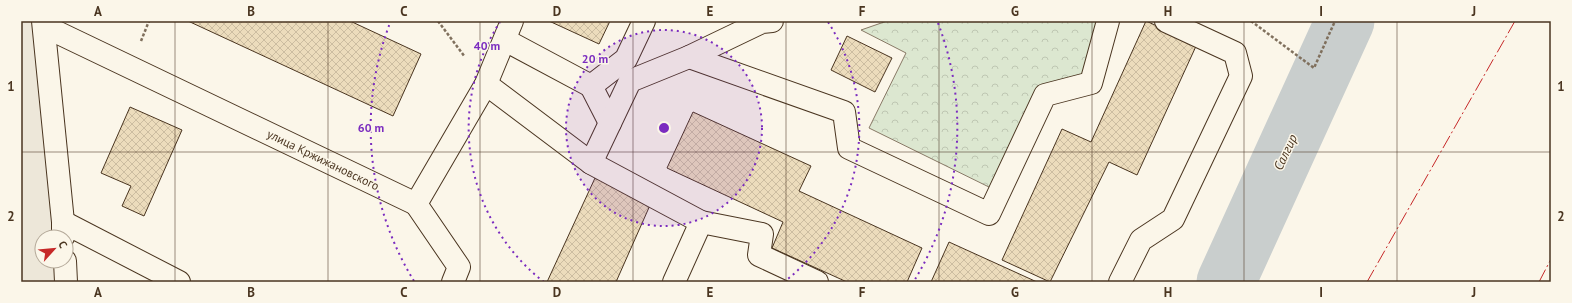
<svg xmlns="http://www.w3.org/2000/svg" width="1572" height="303" font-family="'PT Sans',sans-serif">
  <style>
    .park { fill: url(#park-crowns); stroke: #887966 }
    .parking { fill: #ede7d9; stroke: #887966 }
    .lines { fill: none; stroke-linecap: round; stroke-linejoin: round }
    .river { stroke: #c9cecd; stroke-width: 59 }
    .building { fill: url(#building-cross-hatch); stroke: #4a3520 }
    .minor-casing { stroke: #4a3520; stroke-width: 24 }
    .path { stroke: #7f6f5c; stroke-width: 2.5; stroke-dasharray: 3 2; stroke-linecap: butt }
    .minor { stroke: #fbf6e9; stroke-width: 22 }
    .power { stroke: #c62828; stroke-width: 1; stroke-dasharray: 14 3 2 3; stroke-linecap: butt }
    .grid { fill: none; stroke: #4a3520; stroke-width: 1; stroke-opacity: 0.55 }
    .ring { fill: none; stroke: #7b2cbf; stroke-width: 2; stroke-dasharray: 2 4 }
    .labels { text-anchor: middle; stroke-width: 3; stroke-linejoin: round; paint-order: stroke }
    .street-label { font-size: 12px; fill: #4a3520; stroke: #fbf6e9 }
    .water-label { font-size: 13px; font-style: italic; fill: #4a3520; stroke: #fbf6e9 }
    .centre { fill: #7b2cbf; stroke: #fbf6e9; stroke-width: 2 }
    .ring-label { font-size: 12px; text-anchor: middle; font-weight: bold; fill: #7b2cbf; stroke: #fbf6e9; stroke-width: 3; stroke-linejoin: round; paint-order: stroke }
    .neatline { fill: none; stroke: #4a3520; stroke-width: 1.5 }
    .grid-label { font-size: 13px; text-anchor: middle; font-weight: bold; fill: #4a3520 }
  </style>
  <defs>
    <pattern id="park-crowns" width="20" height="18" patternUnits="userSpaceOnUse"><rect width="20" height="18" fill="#dce7d0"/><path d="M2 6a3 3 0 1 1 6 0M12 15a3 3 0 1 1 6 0" fill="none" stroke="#bec7b2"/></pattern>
    <pattern id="building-cross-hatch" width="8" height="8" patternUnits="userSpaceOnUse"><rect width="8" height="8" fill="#ecdcbc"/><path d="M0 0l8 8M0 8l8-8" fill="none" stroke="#ccbda1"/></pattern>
  </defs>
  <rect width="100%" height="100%" fill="#fbf6e9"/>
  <path class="park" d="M887 21H1106L1088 75 1040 88 993 189 869 128 906 53 861 30Z"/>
  <path class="parking" d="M21 21H33L62 237H42V261H65L74 282H21Z"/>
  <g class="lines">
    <path class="river" d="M1226 282 1345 21"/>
  </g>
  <g class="building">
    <path d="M188 21H350L421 54 393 116Z"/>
    <path d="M549 21H610L599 44Z"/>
    <path d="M1146 21 1197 44 1137 175 1109 162 1050 282 1002 260 1062 129 1091 142Z"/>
    <path d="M847 36 892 58 875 92 831 70Z"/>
    <path d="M130 107 182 130 144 216 122 206 131 186 101 173Z"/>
    <path d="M693 112 811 166 799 191 922 248 907 282H847L772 248 783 222 667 168Z"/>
    <path d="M595 178 651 203 616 282H547Z"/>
    <path d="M949 242 1037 282H931Z"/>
  </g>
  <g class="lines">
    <g class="minor-casing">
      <g id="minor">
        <path d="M43 21 63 222"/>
        <path d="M44 26 416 204 486 84 512 21"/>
        <path d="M505 40 591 86 626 59 644 21"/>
        <path d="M689 57 844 112 849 148 989 214 1045 95 1091 83 1108 21"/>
        <path d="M486 84 591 163"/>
        <path d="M591 86 610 123"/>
        <path d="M416 204 459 267 453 282"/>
        <path d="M701 222 762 234 759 255 817 282"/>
        <path d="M63 237V222L179 282"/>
        <path d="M65 261 66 282"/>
        <path d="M674 282 701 222 591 163 630 81 689 57 762 22 772 21"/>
        <path d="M1120 282 1141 240 1173 219 1241 76 1235 53 1166 21"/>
      </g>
    </g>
    <g class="path">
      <path d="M438 21 465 57"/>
      <path d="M1251 21 1314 68 1335 21"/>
      <path d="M141 41 149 21"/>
    </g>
    <use href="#minor" class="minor"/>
    <g class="power">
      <path d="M1367 282 1515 21"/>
      <path d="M1539 282 1551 259"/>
    </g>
  </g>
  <path class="grid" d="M175 21V282M328 21V282M480 21V282M633 21V282M786 21V282M939 21V282M1092 21V282M1244 21V282M1397 21V282M21 152H1551"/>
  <circle cx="664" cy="128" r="98" fill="#7b2cbf" fill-opacity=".12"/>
  <g class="ring">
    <circle cx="664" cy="128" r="98"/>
    <path d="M544 282A195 195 0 0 1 500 22M828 22A195 195 0 0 1 784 282"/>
    <path d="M414 281A293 293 0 0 1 390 23M938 23A293 293 0 0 1 914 281"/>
  </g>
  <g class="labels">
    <g class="street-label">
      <text transform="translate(323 160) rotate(26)" y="4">улица Кржижановского</text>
    </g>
    <g class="water-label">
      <text transform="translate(1285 152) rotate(-65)" y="5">Салгир</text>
    </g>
  </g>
  <circle cx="664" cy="128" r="6" class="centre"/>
  <g class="ring-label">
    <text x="487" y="50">40 m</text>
    <text x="595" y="63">20 m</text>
    <text x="371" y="132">60 m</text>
  </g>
  <rect width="1572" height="303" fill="none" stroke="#fbf6e9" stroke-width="44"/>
  <g transform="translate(54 249) rotate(63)"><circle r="19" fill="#fbf6e9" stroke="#b4a999"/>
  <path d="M0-3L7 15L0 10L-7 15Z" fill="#c62828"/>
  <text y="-6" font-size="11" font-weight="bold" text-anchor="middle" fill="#4a3520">С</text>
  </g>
  <rect x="22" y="22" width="1528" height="259" class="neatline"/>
  <g class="grid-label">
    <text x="98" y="16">A</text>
    <text x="251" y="16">B</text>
    <text x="404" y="16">C</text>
    <text x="557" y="16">D</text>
    <text x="710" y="16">E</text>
    <text x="862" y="16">F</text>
    <text x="1015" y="16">G</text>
    <text x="1168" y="16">H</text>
    <text x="1321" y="16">I</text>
    <text x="1474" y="16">J</text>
    <text x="11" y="91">1</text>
    <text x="1561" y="91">1</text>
    <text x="11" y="221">2</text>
    <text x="1561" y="221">2</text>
    <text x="98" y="297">A</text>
    <text x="251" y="297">B</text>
    <text x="404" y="297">C</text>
    <text x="557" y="297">D</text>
    <text x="710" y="297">E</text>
    <text x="862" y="297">F</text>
    <text x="1015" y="297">G</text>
    <text x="1168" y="297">H</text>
    <text x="1321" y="297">I</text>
    <text x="1474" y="297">J</text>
  </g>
</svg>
